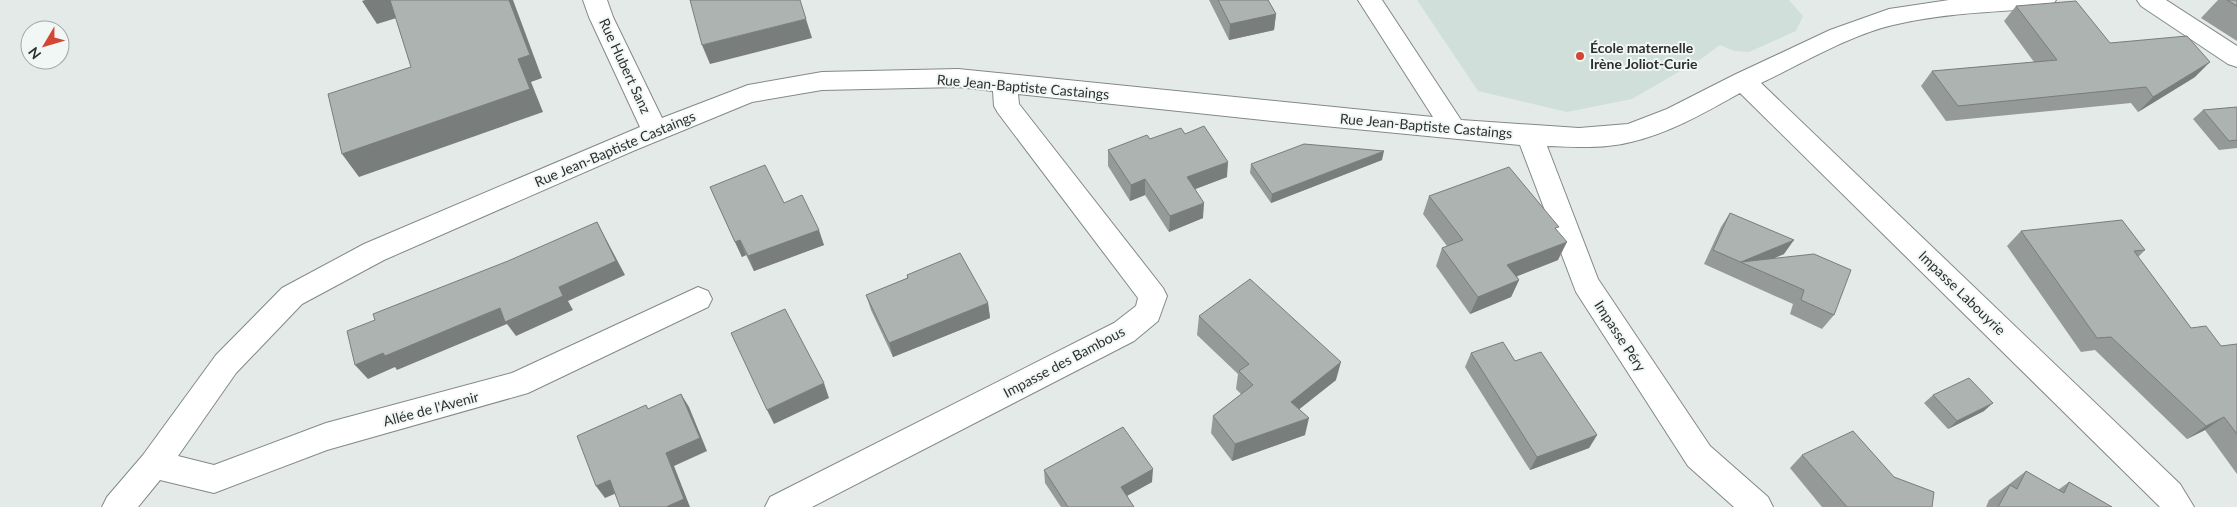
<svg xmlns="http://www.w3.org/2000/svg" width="2237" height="507" font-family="Lato,sans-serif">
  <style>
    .built { fill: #d0dfda }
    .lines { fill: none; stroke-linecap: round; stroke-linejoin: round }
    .minor-casing { stroke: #838987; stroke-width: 2 }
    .minor { fill: #fff; fill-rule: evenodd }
    .wall { fill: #959a98 }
    .shaded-wall { fill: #797d7c }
    .building { fill: #adb3b1; stroke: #797d7c }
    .poi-dot { fill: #d34633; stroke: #f1f7f5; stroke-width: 2 }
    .labels { text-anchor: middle; stroke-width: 4; stroke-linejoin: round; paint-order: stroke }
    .poi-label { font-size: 14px; font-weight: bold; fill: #2e302f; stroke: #f1f7f5; text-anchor: start }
    .street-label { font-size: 14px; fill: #2e302f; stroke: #f1f7f5 }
  </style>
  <rect width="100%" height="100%" fill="#e4eae7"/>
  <path class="built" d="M1417 0H1789L1803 16 1796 31 1749 52 1734 51 1720 45 1701 59 1632 99 1567 112 1478 91Z"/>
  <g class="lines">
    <g class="minor-casing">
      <g id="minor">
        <path d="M583 0H607L613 17 662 118 748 85 822 72 958 69 1433 117 1358 0H1382L1461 120 1579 128 1628 124 1667 109 1734 75 1830 30 1889 9 1949 0H2056L2052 6 2044 8C1994 12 1942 13 1893 25 1850 35 1801 64 1761 83L2180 484 2194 507H2160L1740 93C1706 112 1670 133 1631 142 1604 149 1574 147 1547 146L1598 279 1710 446 1768 497 1773 507H1734L1688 466 1576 292 1520 145 1263 120 1018 94 1019 104 1163 288 1167 296 1158 321 1134 341 812 507H765L770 497 1114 323 1136 306 1138 298 998 113 994 106 993 91 958 87 822 90 752 102 633 151 384 260 302 304 236 373 178 456 214 465 326 423 512 373 698 287 708 291 712 299 708 307 528 393 327 450 214 493 160 480 138 507H102L107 497 143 455 216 355 282 288 364 244 640 127 589 17Z"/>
        <path d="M2137 0H2166L2237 46V67L2228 64 2141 6Z"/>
      </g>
    </g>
    <use href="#minor" class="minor"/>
  </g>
  <g class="wall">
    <path d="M1209 0H1268L1276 14 1274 30 1229 40Z"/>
    <path d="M2218 0H2237V41L2201 18Z"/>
    <path d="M2016 6 2110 43 2195 77 2138 112 2131 103 1946 121 1921 86 1932 71 2034 62 2004 21Z"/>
    <path d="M2237 107V148L2219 150 2193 119 2203 110Z"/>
    <path d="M1185 134 1227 177 1195 189 1203 218 1169 232 1145 195 1130 201 1108 166V150L1150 139Z"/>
    <path d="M1382 160 1271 203 1250 173 1251 164Z"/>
    <path d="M710 187 784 203 824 245 754 271 746 255 742 257Z"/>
    <path d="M1429 196 1558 231V260L1517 276 1519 280 1511 297 1470 314 1436 266 1442 248 1447 246 1423 214Z"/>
    <path d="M1730 213 1784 254 1774 258 1834 315 1822 329 1790 314 1793 304 1704 264 1721 227Z"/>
    <path d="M2021 231 2145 250 2138 257 2191 328 2221 346 2237 344V474L2205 430 2187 439 2095 350 2081 352 2007 246Z"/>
    <path d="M907 275 988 303 990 318 893 357 871 310 866 295 907 278Z"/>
    <path d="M1199 316 1336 380 1299 409 1305 435 1232 461 1211 433 1213 416 1241 394 1236 389 1238 374 1197 335Z"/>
    <path d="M1471 353 1515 361 1597 435 1589 448 1530 470 1465 367Z"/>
    <path d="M1933 395 1984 411 1948 429 1924 403Z"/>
    <path d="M1802 455 1894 477 1932 507H1822L1790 468Z"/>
    <path d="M1044 470 1152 482 1127 496 1134 507H1061L1045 483Z"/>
    <path d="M2026 471 2058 490 2069 482 2112 507H1986L1989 500Z"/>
  </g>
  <g class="shaded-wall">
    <path d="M365 0H393L403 16 377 24 362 1Z"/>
    <path d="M509 0H513L542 78 531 82 543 112 359 177 342 154Z"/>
    <path d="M1276 14 1274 30 1229 40 1230 24Z"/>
    <path d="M806 19 812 38 710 64 702 45Z"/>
    <path d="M2210 62 2195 77 2138 112 2153 97Z"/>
    <path d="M1384 151 1382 160 1271 203 1272 194Z"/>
    <path d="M1228 162 1227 177 1185 193 1187 177Z"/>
    <path d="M1145 179V195L1130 201 1131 185Z"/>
    <path d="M1204 203 1203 218 1169 232 1170 216Z"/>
    <path d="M597 222 625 275 568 301 573 310 516 336 507 324 397 370 395 367 368 379 355 365 383 353 500 308 559 287Z"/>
    <path d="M819 230 824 245 754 271 748 256Z"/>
    <path d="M740 240 746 255 742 257 735 242Z"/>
    <path d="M1794 240 1784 254 1753 267 1741 262Z"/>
    <path d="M1567 242 1558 260 1500 283 1507 265Z"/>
    <path d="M1519 280 1511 297 1470 314 1478 297Z"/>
    <path d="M988 303 990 318 893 357 889 343Z"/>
    <path d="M1341 362 1336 380 1287 419 1291 402Z"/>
    <path d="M824 383 829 398 774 424 767 410Z"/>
    <path d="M681 394 689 407 707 451 674 466 690 507H666V453Z"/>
    <path d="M1993 403 1984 411 1948 429 1957 421Z"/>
    <path d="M2224 417 2205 430 2187 439 2206 426Z"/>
    <path d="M1309 418 1305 435 1232 461 1235 444Z"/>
    <path d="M1597 435 1589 448 1530 470 1537 457Z"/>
    <path d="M1153 469 1152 482 1121 499V487Z"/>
    <path d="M610 480 619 492 605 498 596 486Z"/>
  </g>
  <g class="building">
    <path d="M390 0H509L530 55 518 59 530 89 342 154 328 94 411 67Z"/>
    <path d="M690 0H800L806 19 702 45Z"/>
    <path d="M1218 0H1268L1276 14 1230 24Z"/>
    <path d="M2227 0H2237V6Z"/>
    <path d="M2076 1 2110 43 2187 36 2210 62 2153 97 2146 87 1958 106 1932 71 2057 60 2016 6Z"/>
    <path d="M2237 107V140L2229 141 2203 110Z"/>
    <path d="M1204 126 1228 162 1187 177 1204 203 1170 216 1145 179 1131 185 1108 150 1147 135 1150 139 1181 128 1185 134Z"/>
    <path d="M1304 144 1384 151 1272 194 1251 164Z"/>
    <path d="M765 165 784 203 802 195 819 230 748 256 740 240 735 242 710 187Z"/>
    <path d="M1509 167 1559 227 1555 228 1567 242 1507 265 1519 280 1478 297 1442 248 1463 240 1429 196Z"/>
    <path d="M1730 213 1794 240 1741 262 1814 254 1851 270 1834 315 1801 300 1804 290 1713 250Z"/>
    <path d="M2122 220 2145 250 2134 251 2191 328 2206 326 2221 346 2237 344V434L2224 417 2206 426 2111 337 2097 338 2021 231Z"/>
    <path d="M597 222 616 261 559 287 563 296 505 322 500 308 385 356 383 353 355 365 347 331 375 320 373 314 508 261Z"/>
    <path d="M960 253 988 303 889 343 866 295 908 278 907 275Z"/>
    <path d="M1250 279 1341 362 1291 402 1309 418 1235 444 1213 416 1253 385 1239 371 1249 364 1199 316Z"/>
    <path d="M785 309 824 383 767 410 731 333Z"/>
    <path d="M1503 342 1515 361 1541 352 1597 435 1537 457 1471 353Z"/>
    <path d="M1969 378 1993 403 1957 421 1933 395Z"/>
    <path d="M681 394 700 438 666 453 684 499 666 507H620L610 480 596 486 577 436 646 405 648 409Z"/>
    <path d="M1123 427 1153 469 1121 487 1134 507H1068L1044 470Z"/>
    <path d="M1853 431 1894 477 1934 492 1932 507H1847L1802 455Z"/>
    <path d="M2026 471 2064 493 2069 482 2112 507H1998L2010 485 2017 489Z"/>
  </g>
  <circle class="poi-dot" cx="1580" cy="56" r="5"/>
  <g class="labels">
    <g class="poi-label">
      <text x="1590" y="53">École maternelle<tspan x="1590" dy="16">Irène Joliot-Curie</tspan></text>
    </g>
    <g class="street-label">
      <text transform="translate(625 66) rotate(65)" y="5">Rue Hubert Sanz</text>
      <text transform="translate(1023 87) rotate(5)" y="5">Rue Jean-Baptiste Castaings</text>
      <text transform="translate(1426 126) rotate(5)" y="5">Rue Jean-Baptiste Castaings</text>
      <text transform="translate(615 149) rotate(-23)" y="5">Rue Jean-Baptiste Castaings</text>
      <text transform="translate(1962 293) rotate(44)" y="5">Impasse Labouyrie</text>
      <text transform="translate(1620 336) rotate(57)" y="5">Impasse Péry</text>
      <text transform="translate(1064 362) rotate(-28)" y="5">Impasse des Bambous</text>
      <text transform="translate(431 409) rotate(-15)" y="5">Allée de l'Avenir</text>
    </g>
  </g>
  <g transform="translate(45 45) rotate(232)"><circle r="24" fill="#f1f7f5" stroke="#a3a7a6"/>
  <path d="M0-4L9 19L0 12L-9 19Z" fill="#d34633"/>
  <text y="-8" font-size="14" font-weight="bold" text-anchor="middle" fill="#2e302f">N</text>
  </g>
</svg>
